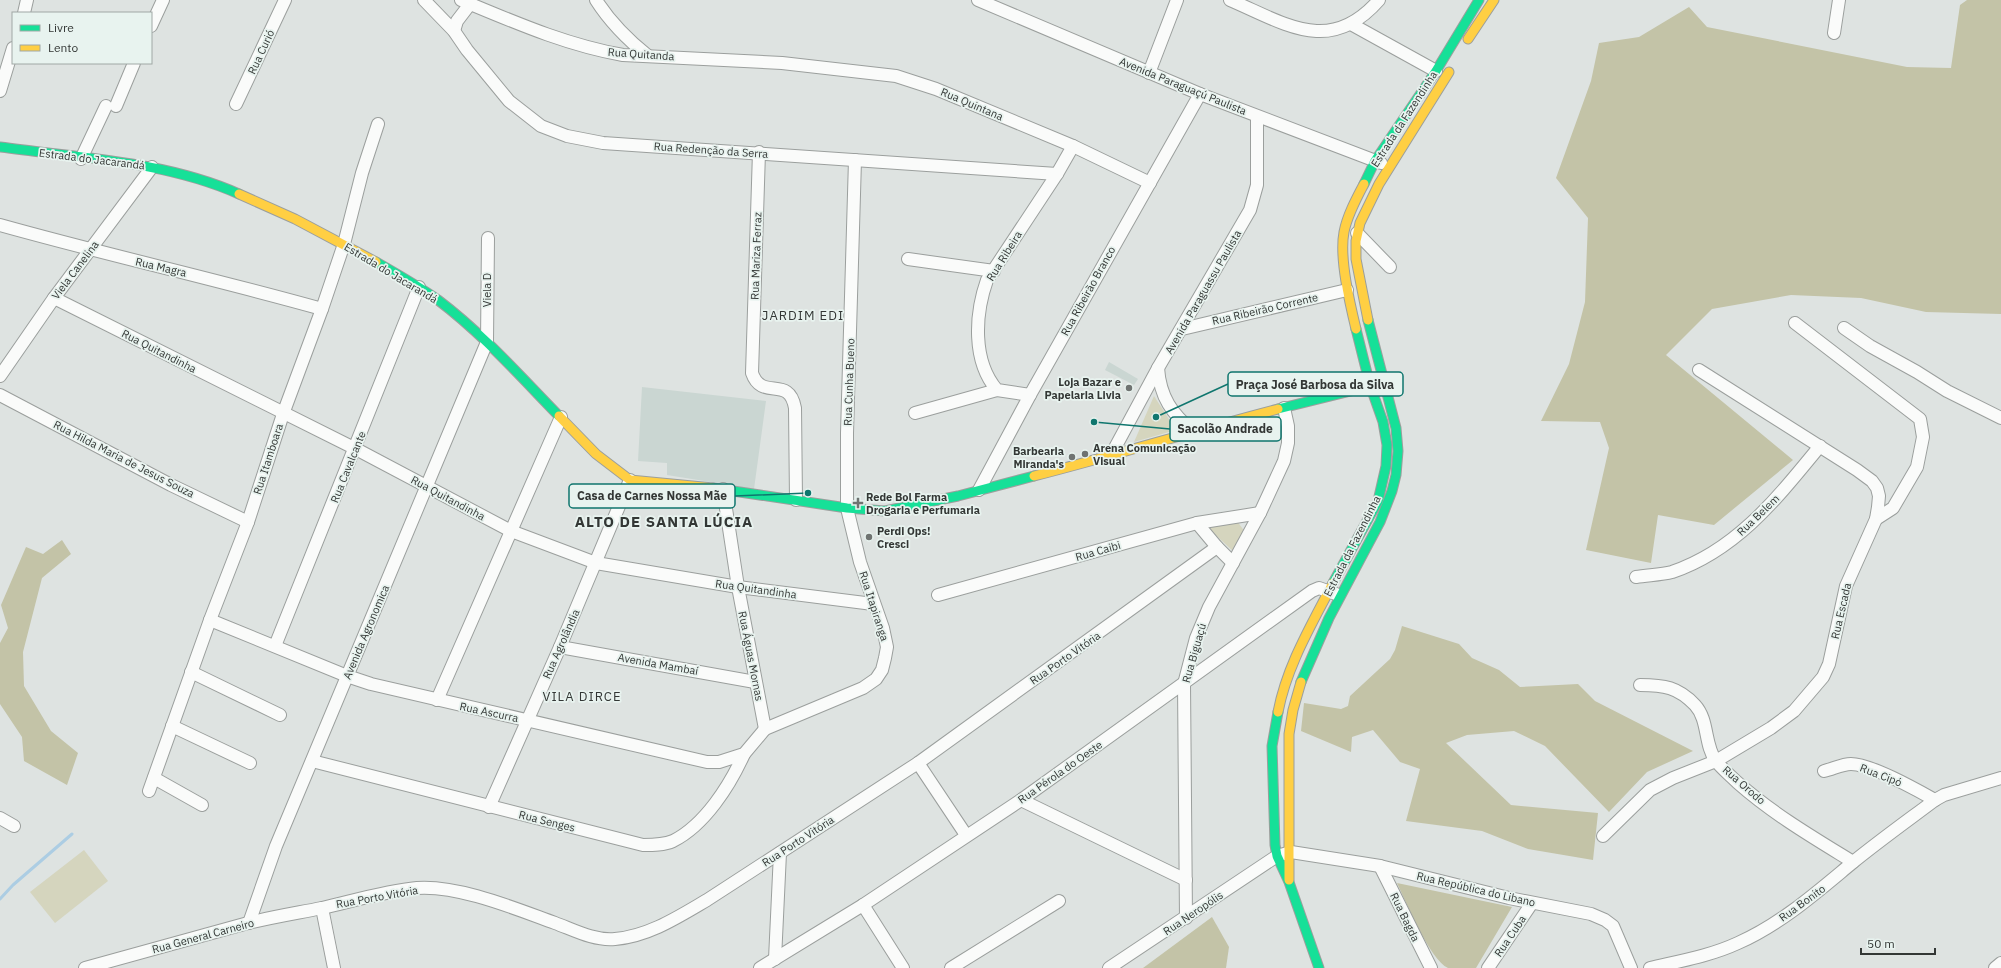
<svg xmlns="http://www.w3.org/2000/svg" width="2001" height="968" font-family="'IBM Plex Sans',sans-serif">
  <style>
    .built { fill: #cad6d2 }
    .green { fill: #d5d5be }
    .forest { fill: #c3c3a7 }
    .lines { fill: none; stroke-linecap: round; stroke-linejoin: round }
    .stream { stroke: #accde3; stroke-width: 3 }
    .street-casing { stroke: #9b9f9d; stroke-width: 14 }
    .fast-casing { stroke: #9b9f9d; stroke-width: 11 }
    .slow-casing { stroke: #9b9f9d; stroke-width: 11 }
    .street { stroke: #fafbfa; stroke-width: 12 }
    .fast { stroke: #16e098; stroke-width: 9 }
    .slow { stroke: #ffcf43; stroke-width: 9 }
    .poi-dot { fill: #6f7371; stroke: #e8f3ef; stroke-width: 1.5 }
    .labels { text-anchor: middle; stroke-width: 3.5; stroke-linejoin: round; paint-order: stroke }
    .street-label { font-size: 11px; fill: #333735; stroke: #e8f3ef }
    .poi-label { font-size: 11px; font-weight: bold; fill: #333735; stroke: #e8f3ef; text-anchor: start }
    .quarter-label { font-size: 13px; letter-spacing: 1px; fill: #333735; stroke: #e8f3ef }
    .district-label { font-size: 15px; font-weight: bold; letter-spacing: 1px; fill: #333735; stroke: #e8f3ef }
    .leader { fill: none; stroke: #0f766e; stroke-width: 1.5 }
    .callout-dot { fill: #0f766e; stroke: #e8f3ef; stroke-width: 1.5 }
    .callout { fill: #e8f3ef; stroke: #0f766e; stroke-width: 1.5 }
    .callout-label { font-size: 12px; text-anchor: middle; font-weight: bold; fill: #333735 }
  </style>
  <rect width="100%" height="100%" fill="#dee3e1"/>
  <g class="built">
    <path d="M1109 362 1138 379 1134 385 1105 370Z"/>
    <path d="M642 387 766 401 754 489 667 475V463L638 461Z"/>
  </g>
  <g class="green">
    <path d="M1154 396 1176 430 1134 442Z"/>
    <path d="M1237 521 1245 532 1234 552 1208 528Z"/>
    <path d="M84 850 108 881 55 923 30 892Z"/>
  </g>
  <g class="forest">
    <path d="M1967 0H2001V314L1926 312 1861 298 1791 295 1712 309 1666 355 1793 460 1714 525 1658 515 1651 563 1586 550 1609 448 1600 422 1541 421 1569 364 1585 302 1588 218 1556 178 1591 81 1599 43 1639 37 1689 7 1707 27 1907 67 1951 68 1960 5Z"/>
    <path d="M62 540 71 554 42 578 23 652 24 686 51 731 78 753 67 785 24 761 22 737 0 704V643L8 628 1 605 26 547 43 554Z"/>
    <path d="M1402 626 1459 644 1472 658 1499 670 1520 687 1578 684 1595 701 1693 751 1647 772 1609 812 1545 746 1514 731 1467 735 1446 743 1511 805 1598 813 1593 860 1528 849 1482 831 1406 821 1420 769 1400 762 1373 730 1352 737 1351 752 1301 731 1304 703 1341 709 1348 706 1350 696 1390 659 1395 650Z"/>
    <path d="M1397 883 1512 907 1476 968C1468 968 1454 968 1448 968 1430 960 1406 902 1397 883Z"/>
    <path d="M1212 917 1229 947 1226 968H1143Z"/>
  </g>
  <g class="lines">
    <path class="stream" d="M0 899 13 885 72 834"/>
    <g class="street-casing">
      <g id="street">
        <path d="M424 0 454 31 467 50 509 101 541 126 567 136 603 143 1057 174"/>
        <path d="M461 0C514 22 566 45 623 55L782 63 896 76 936 89 1073 146 1150 183"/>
        <path d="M596 0C610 22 628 40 648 56"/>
        <path d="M978 0 1200 94 1381 163"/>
        <path d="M1230 0C1286 24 1330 56 1379 0"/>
        <path d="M24 13 27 0"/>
        <path d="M1351 24 1436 71"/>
        <path d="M151 26 163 0"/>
        <path d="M454 31 457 21 470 4"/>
        <path d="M1834 33 1839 0"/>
        <path d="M1149 73 1177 0"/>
        <path d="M0 91 13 48"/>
        <path d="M236 104 285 0"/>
        <path d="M116 106 134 63"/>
        <path d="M759 152 752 373C762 402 789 374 795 408L796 500"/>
        <path d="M81 159 106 106"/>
        <path d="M0 225C107 255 215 279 322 309"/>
        <path d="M1357 233 1390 267"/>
        <path d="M908 259 994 271"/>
        <path d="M54 298 356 449 511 531 596 563 738 587 873 604"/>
        <path d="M1795 323 1920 419 1923 437 1917 467 1893 508 1876 519"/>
        <path d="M1844 328 1870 346 1917 372 1947 391 2001 418"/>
        <path d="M1182 329 1347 290"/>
        <path d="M1158 368C1160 397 1172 414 1193 431"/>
        <path d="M0 376 54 298 152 167"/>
        <path d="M0 395 171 485 248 522"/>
        <path d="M1030 395 997 390C972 361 975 314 987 280L1057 174 1073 146"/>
        <path d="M915 413 997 390"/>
        <path d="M1110 457 1158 368 1250 210 1257 185V117"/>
        <path d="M723 489 738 587 765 729"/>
        <path d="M979 490 1030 395 1200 94"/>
        <path d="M1197 523 1217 547 1233 563"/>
        <path d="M1636 577C1647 575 1661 575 1672 572 1737 550 1778 497 1820 446"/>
        <path d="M938 595 1197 523 1260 513"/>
        <path d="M210 620 347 676 371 684 707 762H719L744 754 765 729 863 688 876 679 882 670 885 658 887 647 883 628 860 562 847 508V433L855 160"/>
        <path d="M275 646 419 287"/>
        <path d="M560 647 755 682"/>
        <path d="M191 672 280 715"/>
        <path d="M1640 685C1664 685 1678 687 1695 705 1709 720 1704 745 1716 761 1722 769 1731 776 1738 783 1773 814 1814 838 1853 862"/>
        <path d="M437 700 561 417"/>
        <path d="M172 726 250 763"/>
        <path d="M312 761 643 845C653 845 664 845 673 841 705 825 730 785 744 754"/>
        <path d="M918 763 966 835"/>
        <path d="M1824 771C1833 769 1842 764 1851 764 1871 764 1917 790 1935 800"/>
        <path d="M154 778 202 805"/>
        <path d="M149 791 210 620 248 522 283 414 322 309 344 244 362 173 378 124"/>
        <path d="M1021 800 1186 880"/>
        <path d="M489 807 560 647 630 480"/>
        <path d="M0 818 14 826"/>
        <path d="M1603 836 1650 790 1673 778 1716 761 1771 728 1794 711 1823 677 1829 664 1846 586 1876 519 1878 507 1879 496 1877 488 1872 481 1857 470 1699 370"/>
        <path d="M1380 866 1431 968"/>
        <path d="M863 905 903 968"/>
        <path d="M322 908 334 968"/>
        <path d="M1186 918 1184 684 1196 638 1209 607 1260 513 1284 461 1288 443V426L1284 408"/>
        <path d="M249 923 276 846 487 342 488 238"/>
        <path d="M775 959 780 853"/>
        <path d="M85 968C139 953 194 938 248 923 272 917 297 913 322 908 353 901 385 891 417 888 459 885 516 909 555 923 574 930 594 941 615 939 649 936 678 917 707 900L918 763 1217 547"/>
        <path d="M760 968 863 905 1021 800 1312 591 1319 588 1336 594"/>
        <path d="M951 968 1059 901"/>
        <path d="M1109 968 1277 856 1291 852 1380 866 1509 898 1591 914 1605 920 1613 926 1631 968"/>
        <path d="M1488 968 1532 903"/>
        <path d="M1650 968C1680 961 1710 956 1738 943 1781 924 1817 892 1852 863 1879 841 1907 821 1935 800L1944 795 2001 778"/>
        <path d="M1995 968 2001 963"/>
      </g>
    </g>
    <g class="fast-casing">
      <g id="fast">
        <path d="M0 147C80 158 165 161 239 194"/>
        <path d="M1364 184 1375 161 1436 71 1479 0"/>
        <path d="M376 262C397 274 418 286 438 300 483 334 520 376 559 416"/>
        <path d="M1278 409 1383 383"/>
        <path d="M713 488 847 508 885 511 958 496 1034 476"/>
        <path d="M1333 583 1378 501 1386 466 1387 445 1383 422 1370 385 1356 329"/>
        <path d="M1301 682 1329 618 1380 522 1392 491 1396 475 1398 451 1396 428 1368 320"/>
        <path d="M1278 712 1272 746 1275 845 1277 856 1289 882 1319 968"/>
      </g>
    </g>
    <g class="slow-casing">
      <g id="slow">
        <path d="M1468 39 1494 0"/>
        <path d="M239 194 295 219 376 262"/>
        <path d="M1368 320 1356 259V241L1360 223 1379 184 1449 72"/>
        <path d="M1356 329C1350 304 1339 258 1344 232 1347 216 1356 199 1364 184"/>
        <path d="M559 416 596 454 630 480 713 488"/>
        <path d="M1034 476C1116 455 1197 430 1278 409"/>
        <path d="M1278 712C1287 665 1312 624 1333 583"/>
        <path d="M1289 880V734L1293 710 1301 682"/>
      </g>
    </g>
    <use href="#street" class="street"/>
    <use href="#fast" class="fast"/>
    <use href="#slow" class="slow"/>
  </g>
  <g class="poi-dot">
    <circle cx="1129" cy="388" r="4"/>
    <circle cx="1085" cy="454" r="4"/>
    <circle cx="1072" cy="457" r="4"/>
    <path d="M856 497h4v4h4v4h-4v4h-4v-4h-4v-4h4z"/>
    <circle cx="869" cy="537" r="4"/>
  </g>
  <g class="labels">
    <g class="street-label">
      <text transform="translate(261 52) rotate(-65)" y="4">Rua Curió</text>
      <text transform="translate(641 54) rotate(4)" y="4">Rua Quitanda</text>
      <text transform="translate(1183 86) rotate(22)" y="4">Avenida Paraguaçú Paulista</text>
      <text transform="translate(972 104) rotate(23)" y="4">Rua Quintana</text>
      <text transform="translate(1404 119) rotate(-57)" y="4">Estrada da Fazendinha</text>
      <text transform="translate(711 150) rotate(4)" y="4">Rua Redenção da Serra</text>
      <text transform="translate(92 159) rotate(7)" y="4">Estrada do Jacarandá</text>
      <text transform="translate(756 256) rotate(-88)" y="4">Rua Mariza Ferraz</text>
      <text transform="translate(1004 256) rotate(-58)" y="4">Rua Ribeira</text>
      <text transform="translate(161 267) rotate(13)" y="4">Rua Magra</text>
      <text transform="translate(75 270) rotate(-53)" y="4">Viela Canelina</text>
      <text transform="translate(391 273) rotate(31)" y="4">Estrada do Jacarandá</text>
      <text transform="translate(487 290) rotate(-90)" y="4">Viela D</text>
      <text transform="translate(1088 291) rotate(-61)" y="4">Rua Ribeirão Branco</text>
      <text transform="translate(1203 292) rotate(-60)" y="4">Avenida Paraguassu Paulista</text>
      <text transform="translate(1265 309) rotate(-13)" y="4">Rua Ribeirão Corrente</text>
      <text transform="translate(159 351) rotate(27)" y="4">Rua Quitandinha</text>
      <text transform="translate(849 382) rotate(-88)" y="4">Rua Cunha Bueno</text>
      <text transform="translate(124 459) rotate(27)" y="4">Rua Hilda Maria de Jesus Souza</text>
      <text transform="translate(268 459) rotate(-72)" y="4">Rua Itamboara</text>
      <text transform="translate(348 467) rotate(-68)" y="4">Rua Cavalcante</text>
      <text transform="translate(448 498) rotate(28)" y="4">Rua Quitandinha</text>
      <text transform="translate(1758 515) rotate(-44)" y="4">Rua Belem</text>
      <text transform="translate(1352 546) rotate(-63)" y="4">Estrada da Fazendinha</text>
      <text transform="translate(1098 551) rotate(-16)" y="4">Rua Caibi</text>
      <text transform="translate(756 589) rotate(8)" y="4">Rua Quitandinha</text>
      <text transform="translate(874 606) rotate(72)" y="4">Rua Itapiranga</text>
      <text transform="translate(1841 611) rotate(-77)" y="4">Rua Escada</text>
      <text transform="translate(366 632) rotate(-67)" y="4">Avenida Agronomica</text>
      <text transform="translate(561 644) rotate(-66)" y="4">Rua Agrolândia</text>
      <text transform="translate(1194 653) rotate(-74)" y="4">Rua Biguaçú</text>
      <text transform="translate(751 656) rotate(79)" y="4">Rua Águas Mornas</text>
      <text transform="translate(1065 658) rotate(-35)" y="4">Rua Porto Vitória</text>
      <text transform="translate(658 664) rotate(10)" y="4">Avenida Mambaí</text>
      <text transform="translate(489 712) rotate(12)" y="4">Rua Ascurra</text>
      <text transform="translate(1060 772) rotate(-35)" y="4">Rua Pérola do Oeste</text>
      <text transform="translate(1881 775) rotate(21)" y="4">Rua Cipó</text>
      <text transform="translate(1744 785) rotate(41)" y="4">Rua Orodo</text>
      <text transform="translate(547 821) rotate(14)" y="4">Rua Senges</text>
      <text transform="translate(798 841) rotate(-33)" y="4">Rua Porto Vitória</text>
      <text transform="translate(1476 889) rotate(13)" y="4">Rua República do Libano</text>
      <text transform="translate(377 897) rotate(-10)" y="4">Rua Porto Vitória</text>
      <text transform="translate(1802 903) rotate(-36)" y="4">Rua Bonito</text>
      <text transform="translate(1193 913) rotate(-34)" y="4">Rua Neropólis</text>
      <text transform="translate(1405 917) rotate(64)" y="4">Rua Bagda</text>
      <text transform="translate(203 936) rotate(-15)" y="4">Rua General Carneiro</text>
      <text transform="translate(1510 936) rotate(-56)" y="4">Rua Cuba</text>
    </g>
    <g class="poi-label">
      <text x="1121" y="386" text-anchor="end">Loja Bazar e<tspan x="1121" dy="13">Papelaria Livia</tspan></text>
      <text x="1093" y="452">Arena Comunicação<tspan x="1093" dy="13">Visual</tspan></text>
      <text x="1064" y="455" text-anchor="end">Barbearia<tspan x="1064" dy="13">Miranda's</tspan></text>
      <text x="866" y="501">Rede Bol Farma<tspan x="866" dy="13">Drogaria e Perfumaria</tspan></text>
      <text x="877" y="535">Perdi Ops!<tspan x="877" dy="13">Cresci</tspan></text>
    </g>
    <g class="quarter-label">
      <text x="803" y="320">JARDIM EDI</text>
      <text x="582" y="701">VILA DIRCE</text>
    </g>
    <g class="district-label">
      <text x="664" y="527">ALTO DE SANTA LÚCIA</text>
    </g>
  </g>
  <path class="leader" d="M1156 417L1228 384M1094 422L1170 429M808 493L735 496"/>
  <g class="callout-dot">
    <circle cx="1156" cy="417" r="4"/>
    <circle cx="1094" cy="422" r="4"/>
    <circle cx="808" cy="493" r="4"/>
  </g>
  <g class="callout">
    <rect x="1228" y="372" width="175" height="24" rx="4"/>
    <rect x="1170" y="417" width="111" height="24" rx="4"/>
    <rect x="569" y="484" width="166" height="24" rx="4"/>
  </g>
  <g class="callout-label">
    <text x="1315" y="389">Praça José Barbosa da Silva</text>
    <text x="1225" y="433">Sacolão Andrade</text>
    <text x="652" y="500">Casa de Carnes Nossa Mãe</text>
  </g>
  <rect x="12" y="12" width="140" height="52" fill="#e8f3ef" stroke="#a0a8a5"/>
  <rect x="20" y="25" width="20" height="6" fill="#16e098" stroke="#a0a8a5"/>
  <text x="48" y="32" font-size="12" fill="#333735">Livre</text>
  <rect x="20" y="45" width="20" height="6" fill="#ffcf43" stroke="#a0a8a5"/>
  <text x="48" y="52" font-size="12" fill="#333735">Lento</text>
  <path d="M1861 948v6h74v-6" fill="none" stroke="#333735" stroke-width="2"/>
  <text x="1867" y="948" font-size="12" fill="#333735" stroke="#e8f3ef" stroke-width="3" paint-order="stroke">50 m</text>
</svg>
